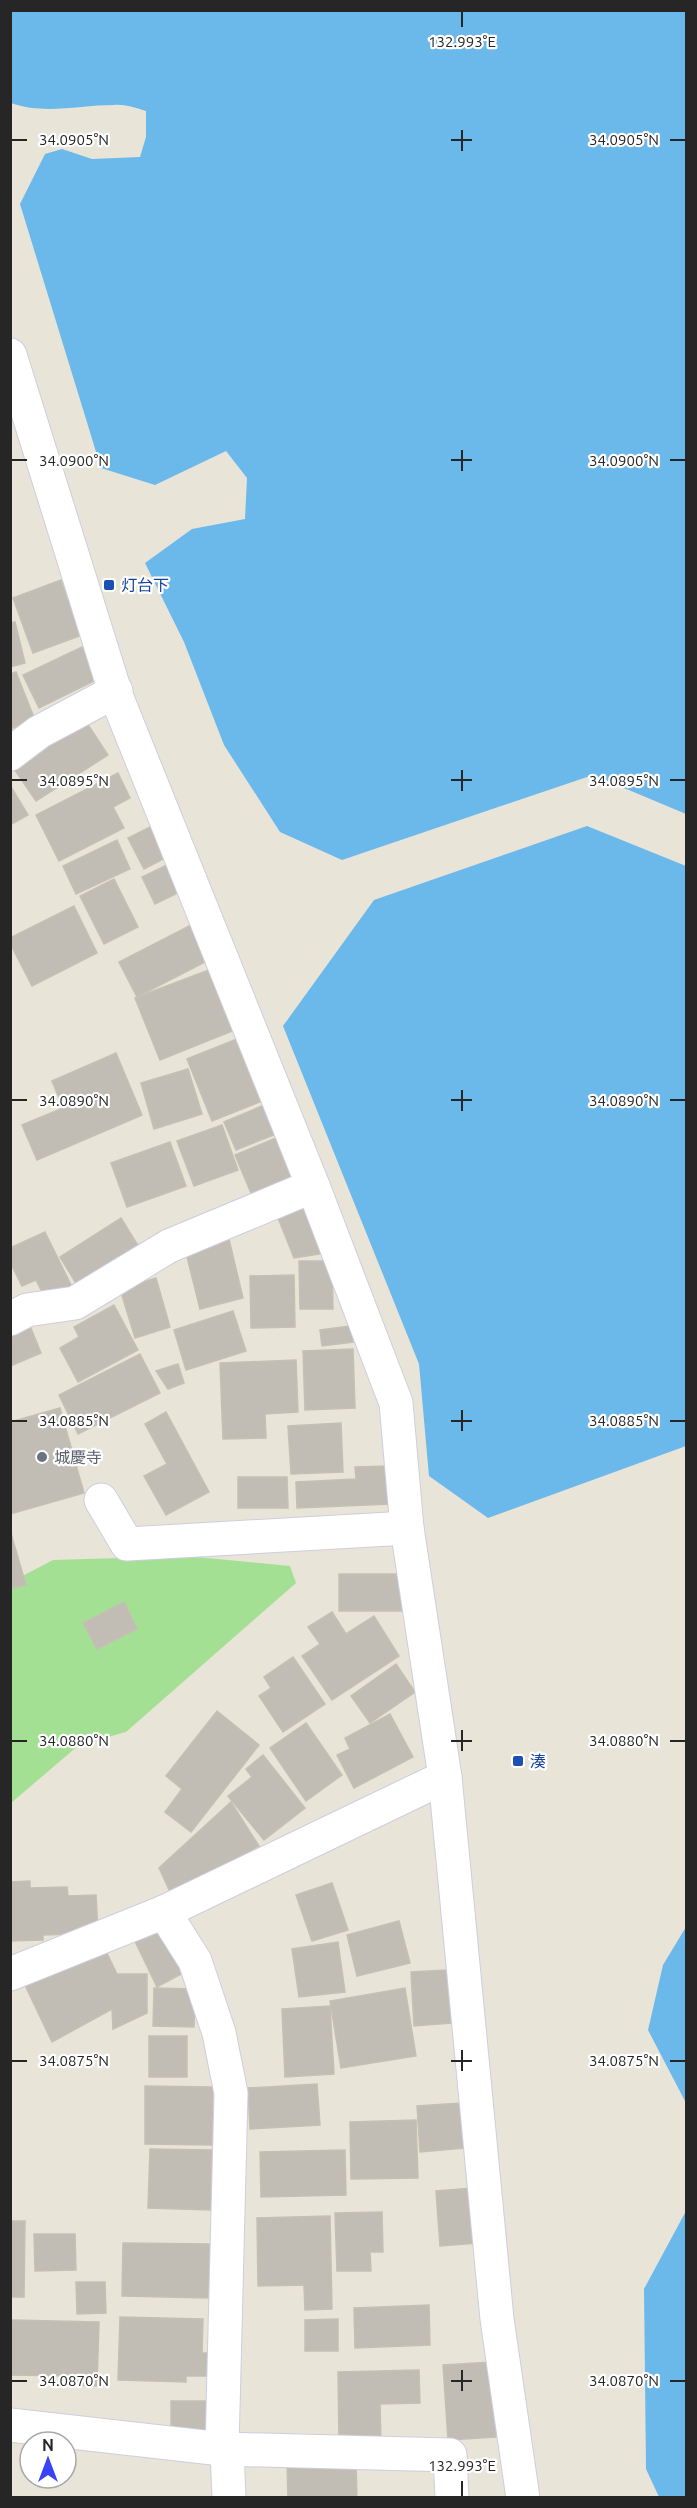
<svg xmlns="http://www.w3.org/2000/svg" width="697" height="2508" font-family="Ubuntu,'Noto Sans JP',sans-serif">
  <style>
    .green { fill: #a4e094 }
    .water { fill: #6bb8eb }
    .building { fill: #c1bdb5; stroke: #c4c0b2; stroke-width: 1.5 }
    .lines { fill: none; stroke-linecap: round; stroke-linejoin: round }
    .minor-casing { stroke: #cdcee0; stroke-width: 35 }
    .minor { stroke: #fff; stroke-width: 33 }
    .ticks { fill: none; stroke: #262626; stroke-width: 2 }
    .transit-dot { fill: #1a4fb4; stroke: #fff; stroke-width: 2 }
    .worship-dot { fill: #6b7280; stroke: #fff; stroke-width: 2 }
    .labels { text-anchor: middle; stroke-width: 4.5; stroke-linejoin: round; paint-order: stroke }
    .transit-label { font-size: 16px; fill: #164399; stroke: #fff; text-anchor: start }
    .worship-label { font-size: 16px; fill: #5b616d; stroke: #fff; text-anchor: start }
    .ticks-label { font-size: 15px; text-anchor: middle; fill: #262626; stroke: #fff; stroke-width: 4.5; stroke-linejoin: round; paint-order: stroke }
  </style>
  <rect width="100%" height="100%" fill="#e9e4d8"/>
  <path class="green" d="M187 1556 290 1566 296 1583 126 1732 79 1745 11 1803V1582L53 1560Z"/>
  <g class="water">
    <path d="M11 10 686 11V814L593 775 342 860 280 832 224 745 184 642 145 563 192 529 245 519 247 478 226 451 155 485 101 468 20 204 45 154 62 149 92 159 140 157 146 137V111C136 108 124 104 114 105 79 105 44 115 11 103Z"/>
    <path d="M587 826 686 866V1446L488 1518 429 1476 419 1364 283 1026 374 900Z"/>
    <path d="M686 1927V2136L685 2101 648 2030 663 1965Z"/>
    <path d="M686 2211V2497H659L646 2469 644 2289Z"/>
  </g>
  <g class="building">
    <path d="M61 580 82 635 33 653 13 598Z"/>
    <path d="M15 622 25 663 10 667V623Z"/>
    <path d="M82 647 98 679 39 708 23 675Z"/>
    <path d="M16 672 35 720 10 729V674Z"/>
    <path d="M81 714 108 755 36 801 10 763Z"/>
    <path d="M118 773 130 798 113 807 124 828 59 861 36 815Z"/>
    <path d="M10 785 28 815 10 825Z"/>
    <path d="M156 824 171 855 144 869 128 838Z"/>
    <path d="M117 840 130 869 76 894 63 866Z"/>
    <path d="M173 862 186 889 155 904 142 877Z"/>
    <path d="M114 879 138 927 104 944 80 896Z"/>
    <path d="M74 906 97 953 32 986 10 943V938Z"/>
    <path d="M193 924 211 959 137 997 119 962Z"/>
    <path d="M214 968 237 1029 160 1060 135 998Z"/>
    <path d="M242 1037 267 1099 212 1121 187 1059Z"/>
    <path d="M116 1053 142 1115 37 1160 22 1125 63 1108 52 1081Z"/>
    <path d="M188 1069 202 1114 154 1129 141 1083Z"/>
    <path d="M269 1103 281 1132 236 1150 224 1122Z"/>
    <path d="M222 1125 238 1170 194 1186 177 1141Z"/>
    <path d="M281 1136 297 1175 251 1193 235 1155Z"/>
    <path d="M170 1142 186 1186 127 1207 111 1163Z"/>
    <path d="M305 1203 326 1253 294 1258 276 1213Z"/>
    <path d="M121 1218 142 1252 80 1290 60 1257Z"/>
    <path d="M45 1232 72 1287 46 1300 36 1280 22 1286 10 1262V1248Z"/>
    <path d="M229 1239 243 1298 200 1309 185 1249Z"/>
    <path d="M299 1261H332L333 1309H300Z"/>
    <path d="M294 1275 295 1327 251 1328 250 1276Z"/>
    <path d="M156 1278 170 1327 135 1338 120 1289Z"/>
    <path d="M114 1305 138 1350 78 1382 60 1348 79 1337 74 1327Z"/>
    <path d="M233 1311 246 1351 186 1370 174 1330Z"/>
    <path d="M28 1321 41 1353 10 1366V1328Z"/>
    <path d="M350 1326 353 1342 322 1346 320 1330Z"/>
    <path d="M353 1349 355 1408 305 1410 303 1351Z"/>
    <path d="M140 1354 160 1393 78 1434 59 1395Z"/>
    <path d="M296 1360 298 1412 265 1414 266 1438 223 1439 220 1363Z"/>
    <path d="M178 1364 184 1383 168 1389 156 1371Z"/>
    <path d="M60 1408 84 1493 10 1514V1422Z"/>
    <path d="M166 1412 209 1492 166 1515 144 1476 167 1464 145 1424Z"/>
    <path d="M341 1423 343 1472 291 1474 288 1426Z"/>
    <path d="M389 1466 391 1504 297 1508 296 1482 356 1479 355 1467Z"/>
    <path d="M238 1477H287L288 1508H238Z"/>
    <path d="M10 1530 26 1585 10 1589Z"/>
    <rect x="339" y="1574" width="67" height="37"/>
    <path d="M124 1602 137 1629 97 1649 83 1623Z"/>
    <path d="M332 1612 346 1634 374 1616 399 1656 332 1700 302 1656 320 1644 308 1627Z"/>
    <path d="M293 1657 325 1704 283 1732 259 1696 271 1688 264 1677Z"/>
    <path d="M396 1664 415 1692 370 1723 351 1696Z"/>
    <path d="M217 1711 259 1745 191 1832 165 1812 182 1789 166 1776Z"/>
    <path d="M390 1714 413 1757 354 1788 337 1755 350 1749 345 1738Z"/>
    <path d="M306 1723 342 1775 306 1801 270 1748Z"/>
    <path d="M263 1755 305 1808 264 1840 228 1796 252 1777 246 1769Z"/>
    <path d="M231 1802 259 1846 172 1896 159 1868Z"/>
    <path d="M30 1881V1888L67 1887 68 1896 96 1895 98 1933 43 1935V1940L10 1941V1882Z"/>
    <path d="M332 1883 348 1930 312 1941 296 1895Z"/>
    <path d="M399 1921 410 1963 357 1976 347 1935Z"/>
    <path d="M161 1924 185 1972 157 1987 133 1937Z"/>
    <path d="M338 1942 345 1992 299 1997 292 1949Z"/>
    <path d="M102 1943 117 1974H147V2013L113 2029 112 2009 52 2042 24 1983Z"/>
    <path d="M447 1970 451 2023 414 2026 411 1972Z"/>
    <path d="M154 1988 195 1989 194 2027 153 2026Z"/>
    <path d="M405 1988 416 2056 341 2068 330 2001Z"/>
    <path d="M330 2006 334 2074 285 2077 282 2009Z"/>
    <rect x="149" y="2036" width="38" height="41"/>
    <path d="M317 2084 320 2125 250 2129 248 2088Z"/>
    <path d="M145 2086 213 2087 212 2145 145 2144Z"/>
    <path d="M461 2103 464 2148 420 2152 417 2106Z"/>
    <path d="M416 2120 418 2178 351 2179 350 2122Z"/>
    <path d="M150 2149 212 2150 211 2210 148 2208Z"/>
    <path d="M345 2150 346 2195 261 2197 260 2152Z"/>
    <path d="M473 2188 478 2243 440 2246 436 2191Z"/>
    <path d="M382 2212 383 2252H370L371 2271H337L335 2213Z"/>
    <path d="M330 2216 332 2309 305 2310 304 2285 258 2286 257 2218Z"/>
    <path d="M10 2221H25L24 2297H10Z"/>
    <path d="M34 2234H75L76 2270 35 2271Z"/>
    <path d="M123 2243 210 2244 209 2298 122 2296Z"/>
    <path d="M76 2282H105L106 2313 77 2314Z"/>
    <path d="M429 2305 430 2345 355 2348 354 2308Z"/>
    <path d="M120 2317 203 2319 202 2353H209V2376H186V2382L118 2380Z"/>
    <path d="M338 2319V2351H305V2320Z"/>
    <path d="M11 2320 99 2322 97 2386 71 2385V2376L10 2375Z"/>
    <path d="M492 2362 496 2437 448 2440 443 2365Z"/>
    <path d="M419 2370 420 2403 380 2404 381 2443 339 2444 338 2372Z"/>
    <path d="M171 2401H213L212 2430H171Z"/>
    <path d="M356 2463 357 2498H288L287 2464Z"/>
  </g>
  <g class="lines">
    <g class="minor-casing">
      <g id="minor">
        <path d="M10 355 117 698 313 1186 396 1403 407 1528 445 1777 497 2319 523 2498"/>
        <path d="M10 754 39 732 116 691"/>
        <path d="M10 1319 27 1310 75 1303 169 1246 313 1186"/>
        <path d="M101 1500 127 1544 407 1528"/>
        <path d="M164 1912 195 1961 219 2033 231 2093 222 2449"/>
        <path d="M10 1974 164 1912 445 1777"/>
        <path d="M10 2425 222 2449 450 2455 452 2498"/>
        <path d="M227 2449 229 2498"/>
      </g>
    </g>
    <use href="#minor" class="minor"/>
  </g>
  <path class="ticks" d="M462 12V27M462 130V151M12 140H27M451 140H472M670 140H685M462 450V471M12 460H27M451 460H472M670 460H685M462 770V791M12 780H27M451 780H472M670 780H685M462 1090V1111M12 1100H27M451 1100H472M670 1100H685M462 1410V1431M12 1421H27M451 1421H472M670 1421H685M462 1730V1751M12 1741H27M451 1741H472M670 1741H685M462 2050V2071M12 2061H27M451 2061H472M670 2061H685M462 2370V2391M12 2381H27M451 2381H472M670 2381H685M462 2481V2496"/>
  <g class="transit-dot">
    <rect x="103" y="579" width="12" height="12" rx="3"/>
    <rect x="512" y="1755" width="12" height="12" rx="3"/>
  </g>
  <circle class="worship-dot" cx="42" cy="1457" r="6"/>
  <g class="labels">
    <g class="transit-label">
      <text x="121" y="591">灯台下</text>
      <text x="530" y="1767">湊</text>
    </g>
    <g class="worship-label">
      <text x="54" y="1463">城慶寺</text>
    </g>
  </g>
  <g class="ticks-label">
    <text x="462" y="47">132.993°E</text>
    <text x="74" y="145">34.0905°N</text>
    <text x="624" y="145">34.0905°N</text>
    <text x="74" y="466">34.0900°N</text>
    <text x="624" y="466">34.0900°N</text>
    <text x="74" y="786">34.0895°N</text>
    <text x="624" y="786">34.0895°N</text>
    <text x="74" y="1106">34.0890°N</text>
    <text x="624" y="1106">34.0890°N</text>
    <text x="74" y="1426">34.0885°N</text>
    <text x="624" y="1426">34.0885°N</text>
    <text x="74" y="1746">34.0880°N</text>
    <text x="624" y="1746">34.0880°N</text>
    <text x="74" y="2066">34.0875°N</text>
    <text x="624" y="2066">34.0875°N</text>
    <text x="74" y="2386">34.0870°N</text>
    <text x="624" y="2386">34.0870°N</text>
    <text x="462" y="2471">132.993°E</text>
  </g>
  <rect width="697" height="2508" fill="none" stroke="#262626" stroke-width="24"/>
  <g transform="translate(48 2460)"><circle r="28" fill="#ffffff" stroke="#a8a8a8" stroke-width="1.5"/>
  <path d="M0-4.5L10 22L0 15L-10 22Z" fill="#3843f5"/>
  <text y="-9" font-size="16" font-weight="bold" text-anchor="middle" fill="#262626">N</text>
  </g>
</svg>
